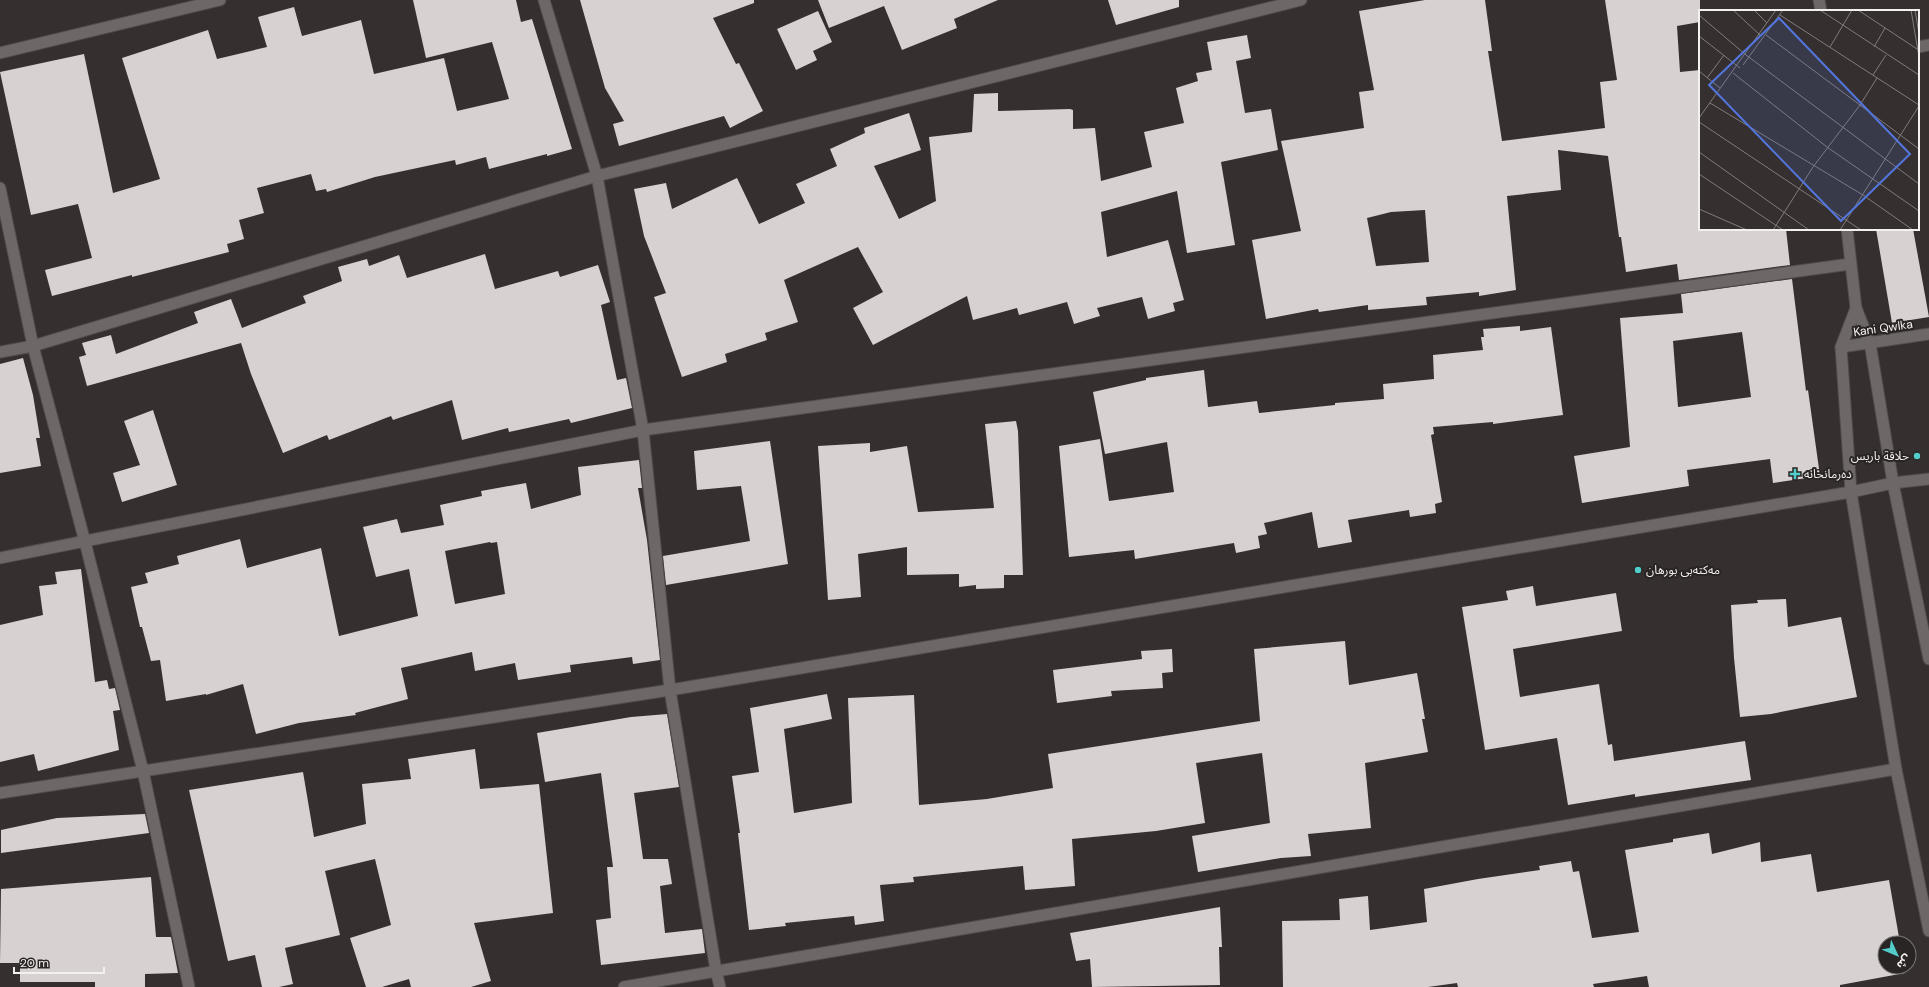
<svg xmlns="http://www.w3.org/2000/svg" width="1929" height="987" font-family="'DM Sans','Noto Sans Arabic',sans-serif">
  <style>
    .building { fill: #d8d1d1; fill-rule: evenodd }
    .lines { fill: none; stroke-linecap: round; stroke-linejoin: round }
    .minor-casing { stroke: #504b4b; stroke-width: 13 }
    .tertiary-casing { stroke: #504b4b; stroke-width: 13 }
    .secondary-casing { stroke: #504b4b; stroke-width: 13 }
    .minor { stroke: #6e6767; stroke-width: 11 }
    .tertiary { stroke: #6e6767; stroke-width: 11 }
    .secondary { stroke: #6e6767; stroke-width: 11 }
    .poi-dot { fill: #53cdca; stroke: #2a2525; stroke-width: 1.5 }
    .labels { text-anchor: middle; stroke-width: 4; stroke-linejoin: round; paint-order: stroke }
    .street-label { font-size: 12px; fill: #f4f0f0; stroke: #2a2525 }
    .poi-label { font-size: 12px; fill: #f4f0f0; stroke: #2a2525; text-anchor: start }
    .inset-road { fill: none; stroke: #817c7c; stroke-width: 1 }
    .view { fill: #5376de; fill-opacity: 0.15; stroke: #5376de; stroke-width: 2 }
    .inset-edge { fill: none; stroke: #f4f0f0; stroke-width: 2 }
  </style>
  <rect width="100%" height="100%" fill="#352f2f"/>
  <g class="building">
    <path d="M413 0H516L521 22 532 19 572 149 547 156V154L489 169 486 157 456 165 455 160 375 177 327 192 326 189 316 191 311 174 257 188 264 213 239 220 244 239 227 244 229 252 132 277V275L52 296 45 270 92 258 78 204 31 215 0 72 84 54 113 193 160 179 122 58 208 30 217 59 267 47 258 17 294 7 302 36 361 20 374 74 444 58 457 111 509 99 492 42 426 58Z"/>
    <path d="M580 0H754V3L713 18 736 64 739 63 763 111 730 128 724 116 619 146 613 124 624 121 605 88Z"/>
    <path d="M818 0H998L954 19 957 28 902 50 884 6 829 28Z"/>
    <path d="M1108 0H1179V7L1116 25Z"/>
    <path d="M1425 0H1485L1492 51H1488L1502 141 1605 128 1600 82 1617 80 1605 0H1700V22L1677 26 1680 72 1700 70V229H1786L1790 265 1679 280 1677 264 1626 272 1621 237H1619L1608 156 1558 150 1561 190 1507 196 1516 290 1479 296V292L1426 297 1427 305 1368 310V305L1319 312 1318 309 1266 319 1252 240 1301 231 1281 141 1364 128 1359 92 1374 90 1359 11ZM1425 210 1429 262 1376 266 1367 218 1391 212Z"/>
    <path d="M818 11 832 42 813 51 817 60 796 70 777 29Z"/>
    <path d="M1247 35 1251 58 1236 61 1245 113 1271 109 1278 150 1221 162 1235 245 1187 253 1177 191 1101 212 1107 257 1168 240 1184 300 1173 303 1175 311 1148 319 1142 297 1097 308 1100 316 1074 324 1067 302 1019 315 1017 308 973 320 967 296 873 345 853 308 883 292 858 247 784 280 798 322 765 333 767 340 725 354 727 362 682 377 654 297 666 293 644 236 634 189 666 183 672 209 737 178 759 224 805 203 796 184 837 166 830 149 865 133 864 128 909 113 921 150 874 166 899 219 936 201 929 137 972 132 974 94 998 93V111L1070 109 1073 110V129L1095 128 1101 181 1152 167 1144 132 1184 123 1176 88 1198 81 1196 73 1212 70 1207 42Z"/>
    <path d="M1876 229H1913L1929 317 1892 323Z"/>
    <path d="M485 254 495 289 558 271 560 277 598 265 610 302 601 305 617 380 626 378 632 408 571 423 569 419 509 432 508 428 462 440 452 400 393 420 391 416 329 440 327 435 283 453 251 374 241 343 87 386 79 357 86 355 82 343 111 335 116 354 198 323 194 312 231 299 242 328 306 303 303 296 342 281 338 267 367 259 369 266 399 255 407 278Z"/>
    <path d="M1792 279 1806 391 1808 390 1820 476 1773 483 1770 459 1687 470 1689 486 1582 503 1574 456 1630 447 1620 318 1683 313 1681 294ZM1742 332 1751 397 1678 407 1673 341Z"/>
    <path d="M1520 326V331L1551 327 1563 415 1493 424V422L1433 427 1434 434 1431 435 1442 502 1435 504 1436 513 1410 517 1409 510 1348 520 1352 542 1318 548 1312 512 1264 523 1267 534 1258 536 1260 548 1236 553 1234 543 1135 559 1134 550 1069 557 1059 446 1100 439 1109 501 1174 492 1167 442 1105 454 1093 392 1146 380V378L1204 370 1208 407 1257 401 1259 413 1335 405V403L1384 399 1383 384 1434 379 1433 355 1483 350 1481 337H1484L1483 329Z"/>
    <path d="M23 358 33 395 40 438H36L41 466 0 473V364Z"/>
    <path d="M153 410 177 485 122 502 113 473 140 465 124 421Z"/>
    <path d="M1016 421 1018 431 1023 575H1004V588L976 589V585L959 587V574L907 575V547L858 554 861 597 828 600 818 446 870 443V452L907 446 918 512 994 508 985 424Z"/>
    <path d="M770 441 788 564 666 585 663 556 750 541 741 486 697 490 694 451Z"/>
    <path d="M639 460 642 488H638L647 540 660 660 633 664 632 657 570 665 571 672 518 680 515 663 475 671 472 652 401 668 408 699 355 713 356 715 299 723 256 734 243 684 206 695V694L166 701 160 660 151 661 142 627H140L131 587 148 583 145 573 179 564 177 556 240 539 247 568 321 548 339 636 418 616 409 569 376 577 363 527 397 519 401 533 444 525 440 505 482 496 481 491 526 483 531 509 581 495 578 467ZM490 542 491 543 497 542 505 594 455 604 445 551Z"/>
    <path d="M81 569 95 682 107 680 109 689 115 688 120 710 113 711 119 750 38 771 34 754 0 762V625L43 615 39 586 57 584 55 572Z"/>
    <path d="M1533 586 1536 606 1616 593 1622 631 1513 649 1520 697 1599 684 1608 745 1612 744 1614 761 1745 741 1751 780 1635 797V794L1568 805 1557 738 1485 750 1462 607 1508 600 1506 591Z"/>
    <path d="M1786 599 1788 627 1841 617 1857 697 1771 714 1740 717 1734 658 1731 605 1758 603 1757 600Z"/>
    <path d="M1345 641 1349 685 1417 673 1425 719H1422L1428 752 1365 763 1371 828 1308 834 1311 856 1281 858 1198 872 1192 836 1270 823 1262 753 1196 763 1205 823 1156 831 1072 839 1075 886 1025 890 1023 866 913 877 914 882 880 885 884 921 855 925 854 916 785 923 786 926 749 930 738 833H740L732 776 759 772 750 708 827 694 832 719 784 729 794 813 852 803 848 698 914 695 919 805 987 799 1053 788 1048 754 1260 721 1254 649Z"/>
    <path d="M1172 649 1173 672 1162 673 1163 688 1111 691 1112 696 1057 703 1053 670 1142 659 1141 651Z"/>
    <path d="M667 714 679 787 634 793 643 859H668L672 884 660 886 665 933 702 929 705 953 601 965 596 920 611 918 607 867H613L601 773 545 782 537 733 631 717Z"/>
    <path d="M475 749 480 789 539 784 553 913 474 923 491 981 471 987H411L409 979 382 987H366L350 938 391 925 375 859 325 871 340 935 285 948 293 984 279 987H262L255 955 228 961 189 790 303 772 314 837 366 824 362 784 411 779 408 759Z"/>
    <path d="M145 814 149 833 1 853V830L57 818Z"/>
    <path d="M1709 833 1712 854 1760 842 1761 862 1811 854 1817 892 1889 880 1900 943H1885V967H1904L1905 973 1840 985V987H1649L1647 976 1593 984 1594 987H1458L1457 983 1428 987H1283L1282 921 1340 920 1339 899 1368 896 1370 930 1427 922 1424 889 1478 879 1540 870 1539 866 1571 861 1573 872 1579 871 1592 938 1639 932 1625 850 1673 842V839Z"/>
    <path d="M151 877 156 937H171L178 973 145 974V987H95V982H20V963H0L1 889Z"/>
    <path d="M1220 907 1222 947H1219L1220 985 1092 987 1090 959 1076 961 1070 933Z"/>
  </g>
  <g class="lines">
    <g class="minor-casing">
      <g id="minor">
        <path d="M544 0 597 176 643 430 670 690 716 971 720 987"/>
        <path d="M1918 47 1929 45"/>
        <path d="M0 53 220 0"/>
        <path d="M0 188 33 346 85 542 143 771 189 987"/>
        <path d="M0 352 33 346 597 176 1301 0"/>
        <path d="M0 558 643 430 1850 264"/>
        <path d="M0 793 670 690 1851 492 1893 483 1929 479"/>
        <path d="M624 987 1896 769"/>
      </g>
    </g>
    <g class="tertiary-casing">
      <path id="tertiary" d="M1841 347 1929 334"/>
    </g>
    <g class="secondary-casing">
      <g id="secondary">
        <path d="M1819 0 1821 11"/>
        <path d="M1847 229 1856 308 1870 343 1893 483 1929 659"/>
        <path d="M1856 308 1841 347 1851 492 1896 769 1929 931"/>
      </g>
    </g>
    <use href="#minor" class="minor"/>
    <use href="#tertiary" class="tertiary"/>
    <use href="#secondary" class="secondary"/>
  </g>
  <g class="poi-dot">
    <circle cx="1917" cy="456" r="4"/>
    <path d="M1793 468h4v4h4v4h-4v4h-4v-4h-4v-4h4z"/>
    <circle cx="1638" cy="570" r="4"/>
  </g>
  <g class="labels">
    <g class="street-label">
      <text transform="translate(1883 328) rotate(-8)" y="4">Kani Qwlka</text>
    </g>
    <g class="poi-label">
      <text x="1909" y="460" text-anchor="end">حلاقة باریس</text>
      <text x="1804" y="478">دەرمانخانە</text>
      <text x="1646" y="574">مەکتەبی بورهان</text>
    </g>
  </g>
  <g transform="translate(1699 10)">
    <rect width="220" height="220" fill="#352f2f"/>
    <path class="inset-road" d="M34 0 61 25M55 0 68 13M121 0 220 65M159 0 218 39M212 0 220 47M216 0 220 24M0 5 47 45 220 174M81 5 220 95M67 25 220 139M0 26 41 58M131 37 153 0M175 37 186 18M44 55 84 0M0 61 21 78M34 63 128 137 220 201M174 65 187 45M8 68 25 45M11 93 164 185 214 220M0 108 77 0M0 112 162 220M0 142 110 220M0 164 84 220M0 199 48 220M74 220 114 157 161 95 178 68M141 220 220 96"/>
    <path class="view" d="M80 8 211 144 142 211 10 75Z"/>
    <rect width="220" height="220" class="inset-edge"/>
  </g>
  <g transform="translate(1897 955) rotate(134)"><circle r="19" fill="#2a2525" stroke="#7b7676"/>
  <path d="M0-3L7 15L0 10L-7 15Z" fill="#53cdca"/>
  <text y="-6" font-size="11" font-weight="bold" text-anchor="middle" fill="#f4f0f0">ش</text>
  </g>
  <path d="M14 967v6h90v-6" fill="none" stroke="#f4f0f0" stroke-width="2"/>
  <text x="20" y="967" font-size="12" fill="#f4f0f0" stroke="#2a2525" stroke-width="3" paint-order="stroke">20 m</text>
</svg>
